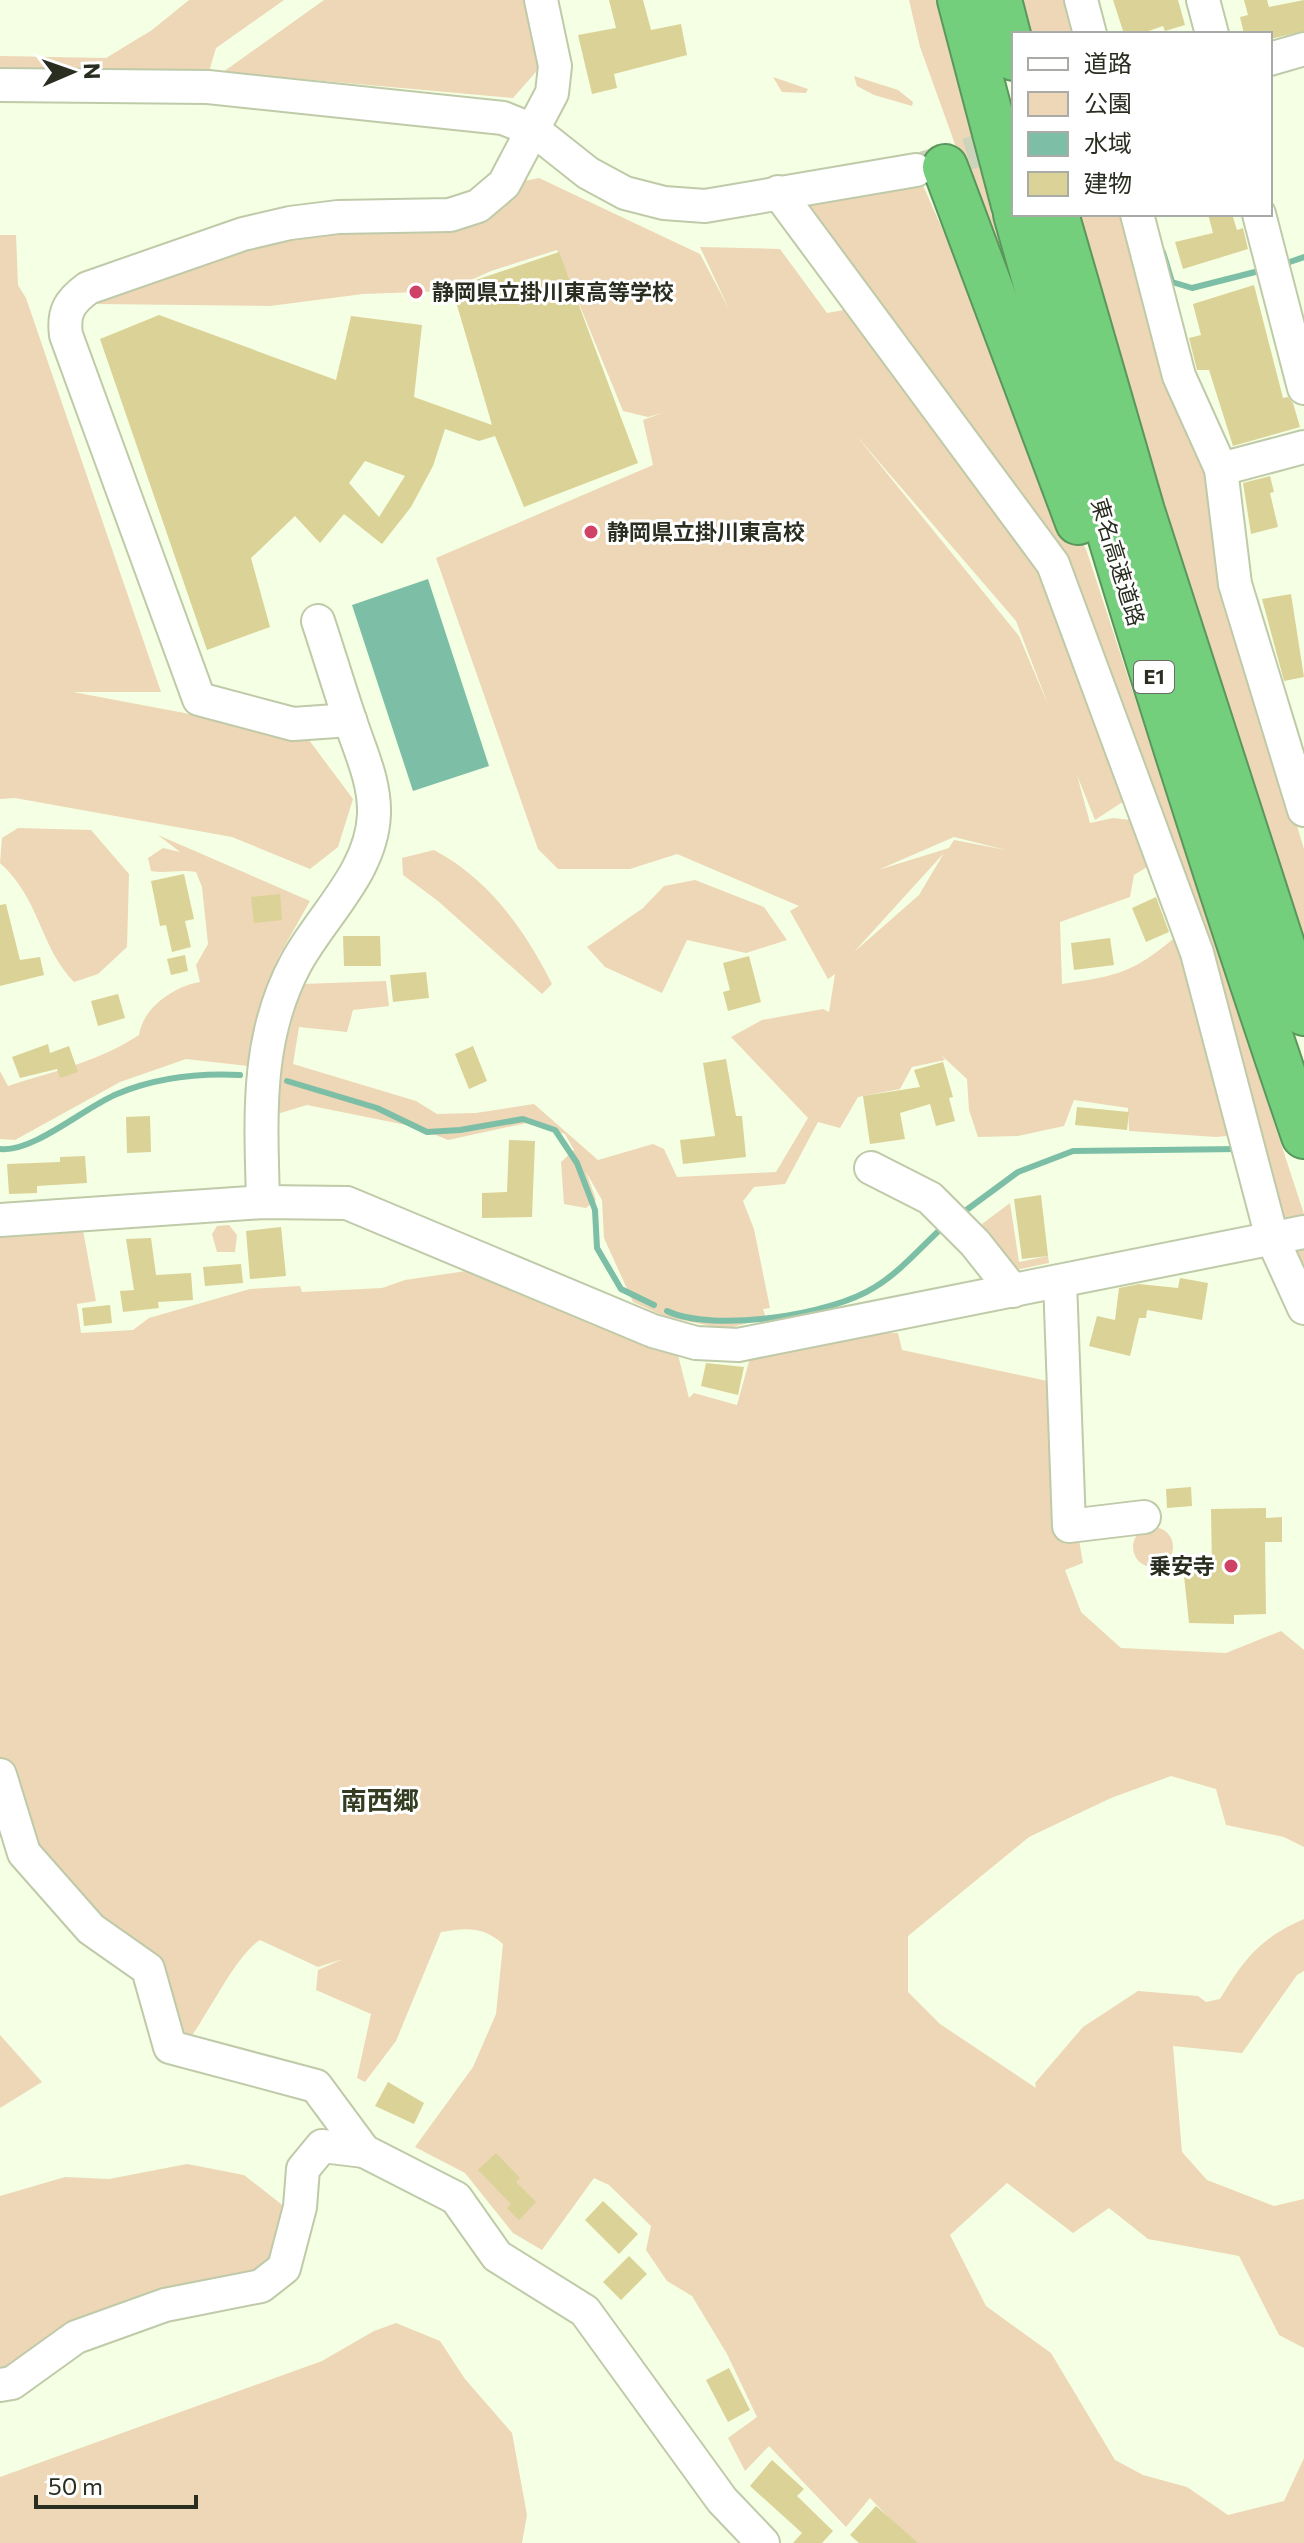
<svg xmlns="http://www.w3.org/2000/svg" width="1304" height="2543" font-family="Commissioner,'Noto Sans JP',sans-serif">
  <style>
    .green { fill: #edd7b6; fill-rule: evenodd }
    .water { fill: #7dbfa6 }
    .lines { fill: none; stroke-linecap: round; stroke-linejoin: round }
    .stream { stroke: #7dbfa6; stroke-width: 6 }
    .building { fill: #dbd297; fill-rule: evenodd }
    .minor-tunnel { stroke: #ccd5bc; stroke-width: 32; stroke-dasharray: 32 16; stroke-linecap: butt }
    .minor-casing { stroke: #bfcaa9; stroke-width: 36 }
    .highway-casing { stroke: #5a975c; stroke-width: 48 }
    .minor { stroke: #fff; stroke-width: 32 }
    .highway { stroke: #74cf7c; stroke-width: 44 }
    .poi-dot { fill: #d04166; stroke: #fff; stroke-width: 3 }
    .labels { text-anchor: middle; stroke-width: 6; stroke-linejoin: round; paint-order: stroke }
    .shield { fill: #fff; stroke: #696d64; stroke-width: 2 }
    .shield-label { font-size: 20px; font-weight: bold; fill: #292e21 }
    .poi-label { font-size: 22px; font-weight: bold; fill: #292e21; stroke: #fff; text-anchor: start }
    .street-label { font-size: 22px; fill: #292e21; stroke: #fff }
    .quarter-label { font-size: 26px; font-weight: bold; fill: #343d21; stroke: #fff }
  </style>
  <rect width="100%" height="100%" fill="#f5ffe3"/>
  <g class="green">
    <path d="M189 0H284L216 48 208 75 0 80V56L106 58 152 30Z"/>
    <path d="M324 0H528L542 65 513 98 223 72Z"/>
    <path d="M909 0H945L1029 350 920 47Z"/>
    <path d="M1018 0H1075L1083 34H1026Z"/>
    <path d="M854 76 898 90 913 102 912 106 874 95 857 86Z"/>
    <path d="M773 77 808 89 806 93 782 92Z"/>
    <path d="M916 170 1087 552 1304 1214V1288L1237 1135 1216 1137 1129 1131 1128 1108 1074 1100 1064 1126 1018 1136 978 1137 969 1110 967 1079 941 1055 945 1060 912 1067 900 1089 858 1097 840 1128 818 1122 785 1184 754 1187 743 1201 754 1229 770 1308 763 1309 766 1318 726 1329 666 1317 633 1302 604 1238 602 1200 586 1172 596 1200 586 1208 564 1204 561 1162 574 1150 565 1134 531 1122 448 1140 416 1127 307 1105 277 1114 281 1061 302 984 386 981 389 1006 353 1010 347 1032 299 1027 293 1064 416 1101 437 1114 476 1113 534 1104 598 1160 653 1144 664 1149 677 1177 776 1172 808 1118 731 1037 762 1020 823 1009 829 1012 835 974 828 979 790 911 799 906 677 854 630 869H558L538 849 436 558 653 465 643 420 662 413 648 417 623 411 557 250 491 271 447 291 363 294 270 306 97 304 214 244 539 178 700 254 729 309 700 247 780 249 827 313 855 308 1058 548 801 199ZM855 434 1016 621 1049 707 1019 636ZM1077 775 1095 820 1138 792 1184 930C1135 971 1125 975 1062 984L1060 922 1130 897 1134 875 1155 862 1131 820 1113 818 1090 823ZM954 837 1006 850 954 840 949 848 878 870ZM944 853 919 895 854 952Z"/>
    <path d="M1074 214H1129L1211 471 1226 586 1304 849V961L1267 860Z"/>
    <path d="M0 235H16L18 285 26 298 161 692H73L306 736 353 799 338 847 310 869 232 837 15 798 0 799Z"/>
    <path d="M18 828 91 830 129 874 127 947 98 974 74 982C39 946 41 900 0 863L2 838Z"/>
    <path d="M158 835 310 901 279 956 248 1066 186 1059 120 1082 15 1140 0 1139V1071L8 1086C54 1071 98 1062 139 1035 143 1007 175 986 200 982L196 965 208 944 202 887 196 872C179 869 166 874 151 871L148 858 163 848 180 852Z"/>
    <path d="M434 850C489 879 525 930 552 984L542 994 438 901 403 875 402 858Z"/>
    <path d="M695 880 764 907 787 940 746 953 687 940 662 993 605 967 587 947 643 908 664 886Z"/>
    <path d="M1010 1203 1019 1262 1048 1256 1049 1263 1011 1271 982 1224Z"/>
    <path d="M82 1225 96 1301 77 1304 81 1333 133 1330 149 1318 250 1289 300 1286 302 1292 382 1288 405 1280 500 1266 678 1355 689 1398 694 1393 737 1405 750 1358 844 1334 898 1333 902 1350 1052 1382 1083 1563 1065 1570 1081 1612 1121 1648 1226 1653 1281 1631 1304 1650V1847L1284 1837 1226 1825 1216 1789 1171 1776 1111 1798 1029 1837 908 1936V1992L940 2024 1036 2088 1035 2083 1083 2027 1138 1991 1198 1996 1206 2002 1220 1999C1244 1959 1260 1938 1304 1919V1971L1297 1975 1242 2053 1173 2046 1182 2152 1207 2180 1274 2206 1304 2199V2348L1279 2335 1239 2256 1148 2239 1109 2208 1073 2233 1007 2183 950 2235 986 2306 1051 2353 1115 2460 1143 2475 1187 2487 1228 2515 1284 2501 1304 2458V2543H913L870 2498 846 2527 769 2446 745 2471 728 2438 757 2417 727 2354 692 2296 667 2281 646 2250 651 2226 609 2185 594 2178 542 2250 513 2233 465 2173 415 2147 473 2067 496 2014 503 1944C482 1926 467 1928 441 1932L396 2041 365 2082 357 2078 371 2014 316 1990 318 1970 343 1959 318 1967 260 1940C235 1956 209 2013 188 2041L152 1960 80 1904 29 1833 0 1766V1231Z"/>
    <path d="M229 1225 237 1235 235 1252H217L212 1234 217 1226Z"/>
    <circle cx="1153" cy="1547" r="20"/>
    <path d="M0 2035 42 2082 0 2108Z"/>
    <path d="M187 2164 244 2175 290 2211 271 2264 0 2385V2196L65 2177 109 2179Z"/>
    <path d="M396 2323 440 2341 465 2379 512 2433 527 2515 522 2543H0V2477L322 2361 374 2331Z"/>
  </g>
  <path class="water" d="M428 579 489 766 413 791 352 605Z"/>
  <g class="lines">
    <g class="stream">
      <path d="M1163 252 1172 282 1192 288 1263 270"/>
      <path d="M1281 265 1304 257"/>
      <path d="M287 1081 377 1108 427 1132 460 1130 523 1119 555 1130 577 1163 595 1210 597 1248 621 1289 654 1305"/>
      <path d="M0 1149C33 1153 85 1107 117 1094 155 1078 199 1073 240 1075"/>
      <path d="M961 1214 1018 1172 1073 1151 1240 1149"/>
      <path d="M667 1311C714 1333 832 1315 875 1287 900 1272 922 1246 944 1226"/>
    </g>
  </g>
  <g class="building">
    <path d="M609 0H643L651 30 681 24 687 55 614 74 617 88 592 94 578 35 616 28Z"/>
    <path d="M1113 0H1178L1185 25 1165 31 1163 26 1140 34H1124Z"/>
    <path d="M1244 0H1267L1269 7 1304 0V31L1270 39V34H1244L1240 17 1248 15Z"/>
    <path d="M1208 214H1232L1237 230 1243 228 1248 249 1183 269 1175 242 1213 233Z"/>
    <path d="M559 252 638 463 524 507 495 436 479 441 445 429 433 466 411 507 382 544 344 514 320 543 295 516 251 558 270 627 207 650 100 339 159 315 336 380 351 316 422 325 414 397 492 425 452 288ZM365 461 405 476 379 517 349 483Z"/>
    <path d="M1254 285 1283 398 1288 397 1293 403 1300 427 1233 446 1209 370H1197L1189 338 1201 335 1193 304Z"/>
    <path d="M1270 476 1274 492 1270 493 1278 527 1251 534 1243 483Z"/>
    <path d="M1291 594 1304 677 1284 681 1262 599Z"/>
    <path d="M184 874 194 919 185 921 191 947 172 952 166 925 160 926 151 881Z"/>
    <path d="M280 894 282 920 254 923 251 897Z"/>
    <path d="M1156 897 1169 932 1146 942 1132 908Z"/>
    <path d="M6 904 20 960 40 957 44 975 0 986V905Z"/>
    <path d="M343 936H380L381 966H344Z"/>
    <path d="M1110 938 1114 965 1074 970 1071 943Z"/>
    <path d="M185 955 188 971 171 975 167 959Z"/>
    <path d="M749 956 761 1002 728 1011 723 992 730 990 723 963Z"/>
    <path d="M426 972 429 998 393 1002 390 975Z"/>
    <path d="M118 994 125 1018 98 1026 91 1001Z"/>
    <path d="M48 1044 50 1053 69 1046 78 1072 60 1078 57 1069 20 1078 12 1057Z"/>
    <path d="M473 1046 487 1081 469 1089 455 1054Z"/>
    <path d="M726 1059 736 1116H742L746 1157 683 1164 680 1140 715 1136 703 1063Z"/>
    <path d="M943 1062 953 1097 949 1098 955 1121 936 1126 930 1104 900 1113 905 1139 870 1144 863 1096 920 1087 914 1070Z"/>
    <path d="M1077 1107 1129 1112 1127 1130 1075 1125Z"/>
    <path d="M150 1116 151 1152 127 1153 126 1117Z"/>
    <path d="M509 1140 535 1141 532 1217 482 1218V1193L507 1192Z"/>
    <path d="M85 1156 87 1183 37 1186V1193L9 1194 7 1164 60 1162V1157Z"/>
    <path d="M1041 1195 1048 1256 1022 1259 1014 1199Z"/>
    <path d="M281 1227 286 1276 250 1279 246 1231Z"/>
    <path d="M151 1238 156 1275 191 1273 193 1300 158 1302 159 1308 123 1312 120 1291 134 1290 126 1239Z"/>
    <path d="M241 1264 243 1283 205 1286 203 1267Z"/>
    <path d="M1180 1278 1208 1283 1202 1320 1147 1310 1146 1318H1139L1130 1356 1089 1346 1097 1316 1115 1320 1119 1288 1139 1284 1178 1288Z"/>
    <path d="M110 1305 112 1323 84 1326 82 1308Z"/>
    <path d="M706 1363 744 1367 738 1395 701 1386Z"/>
    <path d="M1191 1487 1192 1506 1167 1508 1166 1489Z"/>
    <path d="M1266 1508V1518L1282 1517V1542H1265L1266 1614 1234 1615V1624L1189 1623 1183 1566H1212L1211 1509Z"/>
    <path d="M388 2082 424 2103 414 2124 375 2106Z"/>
    <path d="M496 2153 520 2178 516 2182 536 2202 519 2220 507 2208 511 2204 478 2170Z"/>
    <path d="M603 2201 638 2234 619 2254 585 2220Z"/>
    <path d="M629 2256 647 2274 621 2300 603 2282Z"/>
    <path d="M729 2368 750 2410 728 2422 706 2380Z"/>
    <path d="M772 2460 804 2489 797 2496 833 2531 822 2543H793L802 2533 750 2486Z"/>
    <path d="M876 2506 918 2543H859L850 2535Z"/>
  </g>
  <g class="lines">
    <path class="minor-tunnel" d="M921 168 1014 140"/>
    <g class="minor-casing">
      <g id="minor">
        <path d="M1081 0 1090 34"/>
        <path d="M1203 0 1212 34"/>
        <path d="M1270 59 1304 49"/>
        <path d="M0 85 208 87 503 118 535 131 588 173 625 193 664 203 705 206 916 170"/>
        <path d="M778 192 1053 564 1197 953 1272 1238 1304 1308"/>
        <path d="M1137 214 1179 376 1221 469 1304 447"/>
        <path d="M1259 214 1304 388"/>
        <path d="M1221 469 1235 584 1304 810"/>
        <path d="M350 720 293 724 199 699 66 335C63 312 69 302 88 288L243 234 290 223 338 217 450 215 478 206 504 184 552 93 555 66 541 0"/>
        <path d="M871 1168 930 1198 975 1243 1013 1291"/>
        <path d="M263 1202C261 1119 255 1039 296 963 322 915 372 872 374 814 375 781 360 751 350 720 339 688 329 654 318 621"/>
        <path d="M0 1220 263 1202 347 1203 653 1331 696 1343 738 1345 1304 1232"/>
        <path d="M1060 1281 1069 1526 1144 1517"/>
        <path d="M0 1775 24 1853 91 1929 148 1969 170 2047 316 2086 364 2151 456 2198 497 2256 585 2311 722 2500 763 2543"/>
        <path d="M0 2385 12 2383 76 2337 165 2305 261 2286 284 2268 300 2207 303 2169 322 2146 364 2151"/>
      </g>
    </g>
    <g class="highway-casing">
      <g id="highway">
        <path d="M960 0 1014 205"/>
        <path d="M999 0 1014 58"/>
        <path d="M945 167 1078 522"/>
        <path d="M1016 214C1103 524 1200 831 1304 1136"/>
        <path d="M1056 214 1142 511 1304 1013"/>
      </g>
    </g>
    <use href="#minor" class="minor"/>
    <use href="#highway" class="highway"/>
  </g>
  <g class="poi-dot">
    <circle cx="416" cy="292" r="8"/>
    <circle cx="591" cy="532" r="8"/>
    <circle cx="1231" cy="1566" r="8"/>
  </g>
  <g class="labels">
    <rect class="shield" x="1134" y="661" width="40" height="32" rx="6"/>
    <g class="shield-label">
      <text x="1154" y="684">E1</text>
    </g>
    <g class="poi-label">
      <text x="432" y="300">静岡県立掛川東高等学校</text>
      <text x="607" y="540">静岡県立掛川東高校</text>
      <text x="1215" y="1574" text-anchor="end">乗安寺</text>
    </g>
    <g class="street-label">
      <text transform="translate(1118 562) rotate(73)" y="8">東名高速道路</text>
    </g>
    <g class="quarter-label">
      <text x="380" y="1810">南西郷</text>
    </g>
  </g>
  <rect x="1012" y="32" width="260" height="184" fill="#ffffff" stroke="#a9aba6" stroke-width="2"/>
  <rect x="1028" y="58" width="40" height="12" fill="#ffffff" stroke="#a9aba6" stroke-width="2"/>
  <text x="1084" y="72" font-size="24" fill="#292e21">道路</text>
  <rect x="1028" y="92" width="40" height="24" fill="#edd7b6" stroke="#a9aba6" stroke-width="2"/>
  <text x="1084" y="112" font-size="24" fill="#292e21">公園</text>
  <rect x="1028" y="132" width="40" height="24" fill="#7dbfa6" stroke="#a9aba6" stroke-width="2"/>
  <text x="1084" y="152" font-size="24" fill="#292e21">水域</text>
  <rect x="1028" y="172" width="40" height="24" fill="#dbd297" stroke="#a9aba6" stroke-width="2"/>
  <text x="1084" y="192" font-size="24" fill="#292e21">建物</text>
  <g transform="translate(72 72) rotate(88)" stroke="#ffffff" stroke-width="6" paint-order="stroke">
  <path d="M0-6L14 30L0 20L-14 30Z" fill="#292e21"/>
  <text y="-12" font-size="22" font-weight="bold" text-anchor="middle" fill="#292e21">N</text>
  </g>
  <path d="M36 2495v12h160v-12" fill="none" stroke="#292e21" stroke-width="4"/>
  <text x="48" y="2495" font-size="24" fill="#292e21" stroke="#ffffff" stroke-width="6" paint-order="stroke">50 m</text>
</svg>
